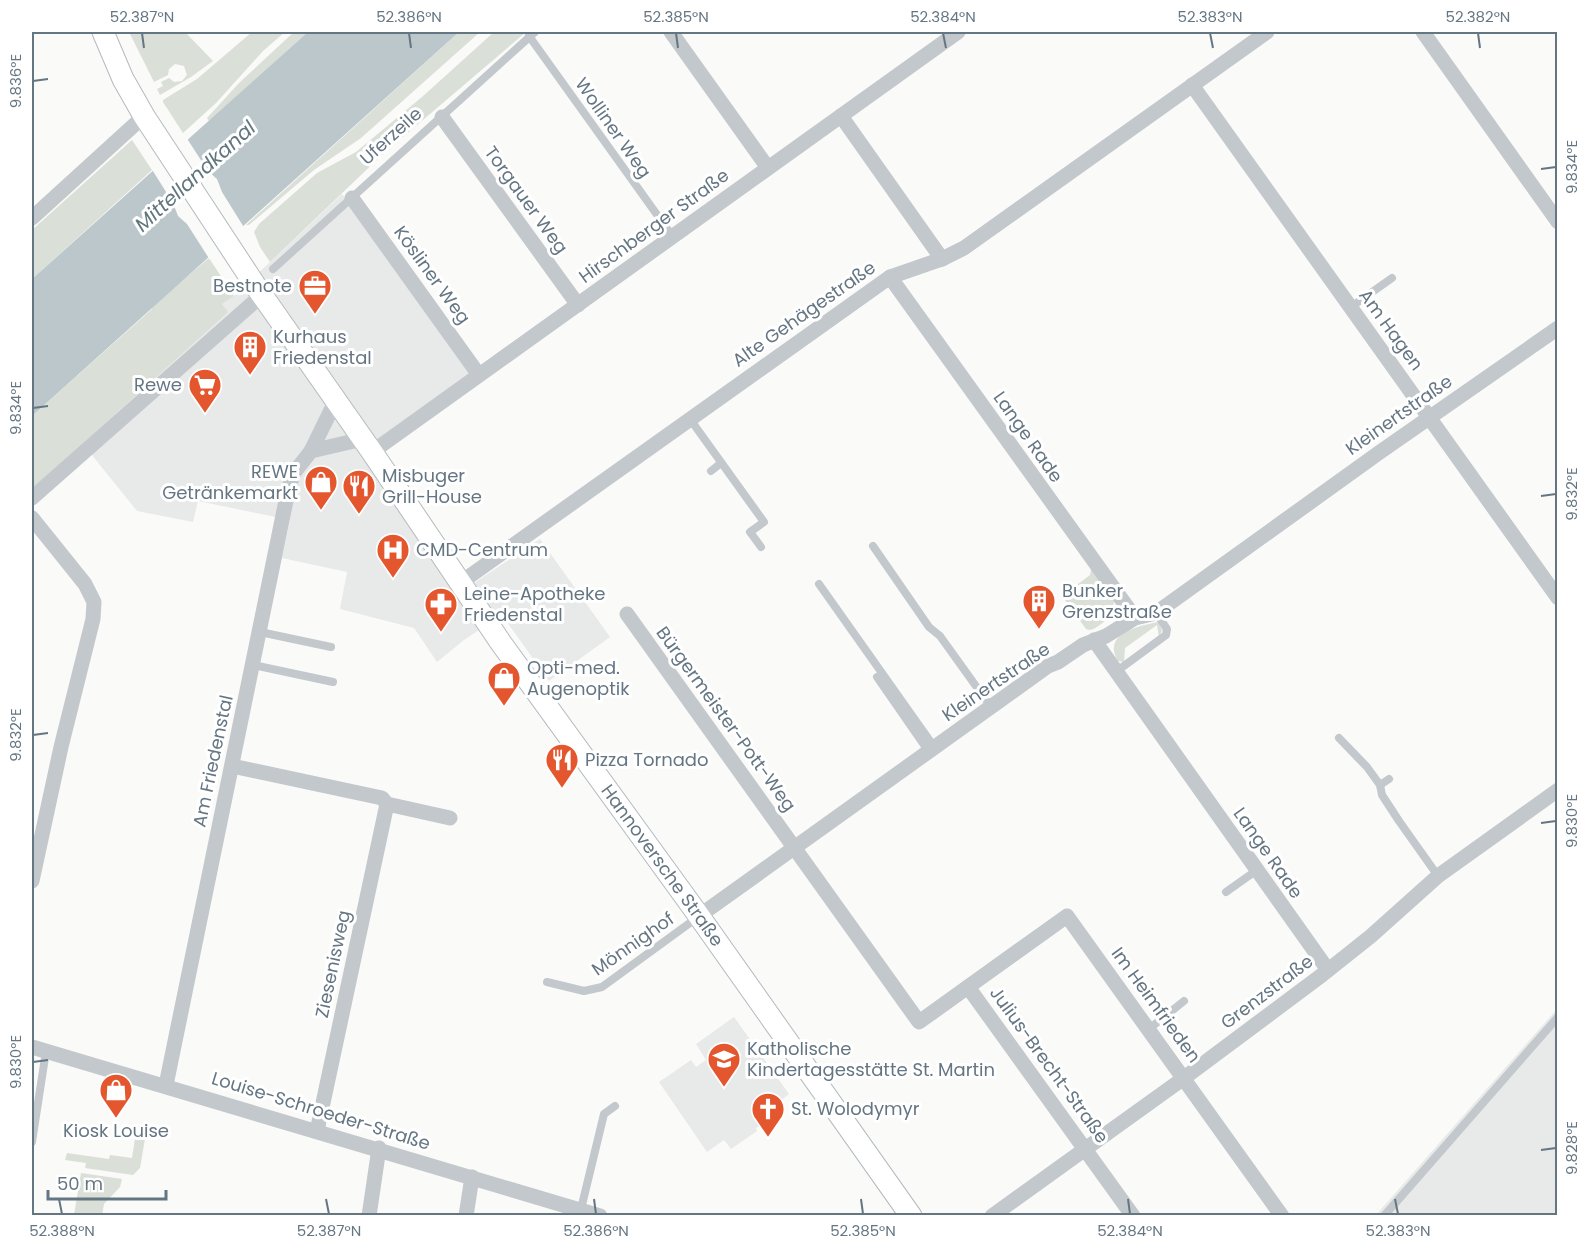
<svg xmlns="http://www.w3.org/2000/svg" width="1589" height="1247" font-family="Poppins,sans-serif">
  <style>
    .built { fill: #e8e9e9 }
    .green { fill: #dadfd7 }
    .water { fill: #bbc7cb }
    .pier { fill: #fafaf8 }
    .lines { fill: none; stroke-linecap: round; stroke-linejoin: round }
    .secondary-casing { stroke: #b3babf; stroke-width: 23 }
    .lane { stroke: #c3c8cc; stroke-width: 8 }
    .street { stroke: #c3c8cc; stroke-width: 15 }
    .secondary { stroke: #fff; stroke-width: 21 }
    .ticks { fill: none; stroke: #657683; stroke-width: 2 }
    .labels { text-anchor: middle; stroke-width: 6; stroke-linejoin: round; paint-order: stroke }
    .street-label { font-size: 18px; fill: #657683; stroke: #fff }
    .poi-label { font-size: 18px; fill: #657683; stroke: #fff; text-anchor: start }
    .water-label { font-size: 20px; font-style: italic; fill: #60757c; stroke: #fff }
    .neatline { fill: none; stroke: #657683; stroke-width: 2 }
    .ticks-label { font-size: 15px; text-anchor: middle; fill: #657683 }
  </style>
  <rect width="100%" height="100%" fill="#fafaf8"/>
  <g class="built">
    <path d="M342 194 472 374 362 454 456 595 540 539 610 637 549 681 502 615 464 640 437 662 414 628 340 609 347 572 282 558 290 520 198 501 193 522 137 511 83 444 227 312 222 304 234 296Z"/>
    <path d="M1557 1009V1215H1376Z"/>
    <path d="M734 1017 789 1094 769 1109 774 1116 756 1128 757 1131 731 1149 724 1140 707 1152 659 1082 691 1060 696 1067 706 1060 696 1044Z"/>
  </g>
  <g class="green">
    <path d="M129 32H185L213 61 191 77 160 95 157 89 163 86 161 82 169 78 174 82 182 81 187 75 184 66 175 64 169 69 168 75 154 82Z"/>
    <path d="M252 32H285L263 51 216 103 183 133 163 102V100L197 79Z"/>
    <path d="M294 32H308L209 121 207 118 239 83Z"/>
    <path d="M459 32H480L361 138 314 170 249 225H246Z"/>
    <path d="M494 32H526L383 154 270 262 260 247 254 232 259 224 317 173 356 152 422 97Z"/>
    <path d="M132 140 152 170 32 279V230Z"/>
    <path d="M209 258 234 296 222 304 228 312 32 490V416L152 309 151 307Z"/>
    <path d="M1092 564 1114 601C1113 614 1103 626 1090 630L1086 629 1062 596 1090 575Z"/>
    <path d="M1158 622 1162 630 1159 638 1157 625 1125 648 1124 662 1118 661C1102 633 1139 626 1158 622Z"/>
    <path d="M137 1126 147 1127 140 1168 133 1175 85 1168 86 1163 65 1160 67 1153 109 1159 110 1155 132 1158Z"/>
    <path d="M81 1173 122 1179 120 1187 104 1204 102 1215H74Z"/>
  </g>
  <path class="water" d="M308 32H459L32 416V279Z"/>
  <path class="pier" d="M186 137 208 171 217 179 222 192 245 229 210 260 187 224 178 216 173 203 151 168Z"/>
  <g class="lines">
    <g class="secondary-casing">
      <g id="secondary">
        <path id="s1" d="M103 32 123 79 144 116 255 285 372 452 501 643 694 909 911 1216"/>
      </g>
    </g>
    <g class="lane">
      <path d="M529 36 673 237"/>
      <path d="M273 269 535 32"/>
      <path d="M1351 307 1392 278"/>
      <path d="M690 419 764 522 750 532 761 547"/>
      <path d="M711 471 721 463"/>
      <path d="M873 546 929 627 940 636 991 707"/>
      <path d="M819 584 935 748"/>
      <path d="M260 632 331 647"/>
      <path d="M253 665 333 682"/>
      <path d="M1117 671 1166 635 1167 629 1156 613"/>
      <path d="M877 677 929 752"/>
      <path d="M1339 738 1367 767 1380 785 1382 795 1399 821 1438 876"/>
      <path d="M1380 785 1389 779"/>
      <path d="M1226 892 1257 870"/>
      <path d="M547 982 584 991 602 987 698 917"/>
      <path d="M1149 1029 1184 1001"/>
      <path d="M32 1142 46 1051"/>
      <path d="M581 1209 604 1114 615 1106"/>
      <path d="M1384 1216 1558 1017"/>
    </g>
    <g class="street">
      <path d="M671 32 768 168"/>
      <path d="M1423 32 1558 222"/>
      <path d="M1192 85 1558 598"/>
      <path d="M841 116 942 259"/>
      <path d="M442 117 578 305"/>
      <path d="M352 198 479 375"/>
      <path d="M32 218 144 116"/>
      <path d="M890 277 1135 618"/>
      <path d="M336 400 311 451 363 439"/>
      <path d="M372 452 958 32"/>
      <path d="M32 498 262 295"/>
      <path d="M32 518 85 584 94 602 93 619 61 747 32 881"/>
      <path d="M460 583 890 277 942 259 964 248 1267 32"/>
      <path d="M627 614 919 1022 1067 916 1282 1216"/>
      <path d="M1094 640 1328 970"/>
      <path d="M232 766 382 798 387 804 450 818"/>
      <path d="M699 916 1048 666 1058 662 1083 645 1106 636 1135 618 1156 613 1380 452 1558 328"/>
      <path d="M968 987 1133 1216"/>
      <path d="M32 1047 600 1216"/>
      <path d="M166 1085 288 491 293 474 311 451"/>
      <path d="M317 1131 387 804"/>
      <path d="M369 1216 379 1148"/>
      <path d="M466 1216 472 1177"/>
      <path d="M992 1216 1184 1078 1322 975 1371 936 1438 876 1558 790"/>
    </g>
    <use href="#secondary" class="secondary"/>
  </g>
  <path class="ticks" d="M142 33 144 48M409 33 411 48M676 33 678 48M943 33 946 48M1210 33 1213 48M1478 33 1480 48M33 81 48 79M1541 169 1556 167M33 408 48 406M1541 496 1556 494M33 735 48 733M1541 823 1556 821M33 1062 48 1060M1541 1150 1556 1148M59 1199 62 1214M326 1199 329 1214M594 1199 596 1214M861 1199 863 1214M1128 1199 1130 1214M1395 1199 1398 1214"/>
  <defs>
    <g id="office-pin" transform="scale(1.725)"><path d="M0 17L-7.5 6A9.5 9.5 0 1 1 7.5 6Z" fill="#e4572e" stroke="#fff"/><path d="M-6-3h4V-5.5h4V-3h4V5H-6ZM-1-4.5V-3h2v-1.5ZM-6 0V1H6V0Z" fill="#fff"/></g>
    <g id="building-pin" transform="scale(1.725)"><path d="M0 17L-7.5 6A9.5 9.5 0 1 1 7.5 6Z" fill="#e4572e" stroke="#fff"/><path d="M-4-6H4V6H1V3H-1V6H-4ZM-2.5-4.3h1.7v1.8h-1.7ZM.8-4.3h1.7v1.8H.8ZM-2.5-1h1.7V.8h-1.7ZM.8-1h1.7V.8H.8Z" fill="#fff"/></g>
    <g id="supermarket-pin" transform="scale(1.725)"><path d="M0 17L-7.5 6A9.5 9.5 0 1 1 7.5 6Z" fill="#e4572e" stroke="#fff"/><path d="M-6-5.5h2.5l.6 2H6L4.5 2H-2.5L-4.4-4H-6ZM-1.5 3.2a1.3 1.3 0 1 0 .1 0ZM3 3.2a1.3 1.3 0 1 0 .1 0Z" fill="#fff"/></g>
    <g id="shop-pin" transform="scale(1.725)"><path d="M0 17L-7.5 6A9.5 9.5 0 1 1 7.5 6Z" fill="#e4572e" stroke="#fff"/><path d="M-5-2.5h2.3a2.7 3.5 0 0 1 5.4 0H5L5.5 6h-11ZM-1.5-2.5h3a1.5 2.3 0 0 0-3 0Z" fill="#fff"/></g>
    <g id="restaurant-pin" transform="scale(1.725)"><path d="M0 17L-7.5 6A9.5 9.5 0 1 1 7.5 6Z" fill="#e4572e" stroke="#fff"/><path d="M-5-6h1v4h1v-4h1v4h1v-4h1v5L-1.5 .5V6h-2V.5L-5-1ZM5-6V6H3V1.5H1.5Q1.5-4 5-6Z" fill="#fff"/></g>
    <g id="hospital-pin" transform="scale(1.725)"><path d="M0 17L-7.5 6A9.5 9.5 0 1 1 7.5 6Z" fill="#e4572e" stroke="#fff"/><path d="M-5-5h3v3.5h4V-5h3V5h-3V1.5h-4V5h-3Z" fill="#fff"/></g>
    <g id="pharmacy-pin" transform="scale(1.725)"><path d="M0 17L-7.5 6A9.5 9.5 0 1 1 7.5 6Z" fill="#e4572e" stroke="#fff"/><path d="M-2-6h4v4h4v4h-4v4h-4v-4h-4v-4h4Z" fill="#fff"/></g>
    <g id="school-pin" transform="scale(1.725)"><path d="M0 17L-7.5 6A9.5 9.5 0 1 1 7.5 6Z" fill="#e4572e" stroke="#fff"/><path d="M0-5L7-2L0 1L-7-2ZM-4 1L0 2.5L4 1V4Q0 6-4 4Z" fill="#fff"/></g>
    <g id="church-pin" transform="scale(1.725)"><path d="M0 17L-7.5 6A9.5 9.5 0 1 1 7.5 6Z" fill="#e4572e" stroke="#fff"/><path d="M-1.2-6h2.4v3.5h3.3v2.4h-3.3V6h-2.4V-.1h-3.3v-2.4h3.3Z" fill="#fff"/></g>
  </defs>
  <g fill-rule="evenodd">
    <use href="#office-pin" x="315" y="286"/>
    <use href="#building-pin" x="250" y="347"/>
    <use href="#supermarket-pin" x="205" y="385"/>
    <use href="#shop-pin" x="321" y="482"/>
    <use href="#restaurant-pin" x="359" y="486"/>
    <use href="#hospital-pin" x="393" y="550"/>
    <use href="#building-pin" x="1039" y="601"/>
    <use href="#pharmacy-pin" x="441" y="604"/>
    <use href="#shop-pin" x="504" y="678"/>
    <use href="#restaurant-pin" x="562" y="760"/>
    <use href="#school-pin" x="724" y="1059"/>
    <use href="#shop-pin" x="116" y="1090"/>
    <use href="#church-pin" x="768" y="1109"/>
  </g>
  <g class="labels">
    <g class="street-label">
      <text transform="translate(613 128) rotate(55)" y="6">Wolliner Weg</text>
      <text transform="translate(391 136) rotate(-42)" y="6">Uferzeile</text>
      <text transform="translate(526 200) rotate(54)" y="6">Torgauer Weg</text>
      <text transform="translate(654 226) rotate(-36)" y="6">Hirschberger Straße</text>
      <text transform="translate(432 275) rotate(54)" y="6">Kösliner Weg</text>
      <text transform="translate(804 314) rotate(-35)" y="6">Alte Gehägestraße</text>
      <text transform="translate(1391 330) rotate(54)" y="6">Am Hagen</text>
      <text transform="translate(1399 415) rotate(-35)" y="6">Kleinertstraße</text>
      <text transform="translate(1028 437) rotate(55)" y="6">Lange Rade</text>
      <text transform="translate(996 682) rotate(-34)" y="6">Kleinertstraße</text>
      <text transform="translate(726 719) rotate(54)" y="6">Bürgermeister-Pott-Weg</text>
      <text transform="translate(213 761) rotate(-78)" y="6">Am Friedenstal</text>
      <text transform="translate(1268 853) rotate(55)" y="6">Lange Rade</text>
      <text dy="6" stroke="none"><textPath href="#s1" startOffset="1005">Hannoversche Straße</textPath></text>
      <text transform="translate(633 944) rotate(-35)" y="6">Mönnighof</text>
      <text transform="translate(333 964) rotate(-78)" y="6">Ziesenisweg</text>
      <text transform="translate(1267 992) rotate(-37)" y="6">Grenzstraße</text>
      <text transform="translate(1156 1005) rotate(54)" y="6">Im Heimfrieden</text>
      <text transform="translate(1049 1065) rotate(54)" y="6">Julius-Brecht-Straße</text>
      <text transform="translate(321 1111) rotate(17)" y="6">Louise-Schroeder-Straße</text>
    </g>
    <g class="poi-label">
      <text x="292" y="292" text-anchor="end">Bestnote</text>
      <text x="273" y="343">Kurhaus<tspan x="273" dy="21">Friedenstal</tspan></text>
      <text x="182" y="391" text-anchor="end">Rewe</text>
      <text x="298" y="478" text-anchor="end">REWE<tspan x="298" dy="21">Getränkemarkt</tspan></text>
      <text x="382" y="482">Misbuger<tspan x="382" dy="21">Grill-House</tspan></text>
      <text x="416" y="556">CMD-Centrum</text>
      <text x="1062" y="597">Bunker<tspan x="1062" dy="21">Grenzstraße</tspan></text>
      <text x="464" y="600">Leine-Apotheke<tspan x="464" dy="21">Friedenstal</tspan></text>
      <text x="527" y="674">Opti-med.<tspan x="527" dy="21">Augenoptik</tspan></text>
      <text x="585" y="766">Pizza Tornado</text>
      <text x="747" y="1055">Katholische<tspan x="747" dy="21">Kindertagesstätte St. Martin</tspan></text>
      <text x="791" y="1115">St. Wolodymyr</text>
      <text x="116" y="1137" text-anchor="middle">Kiosk Louise</text>
    </g>
    <g class="water-label">
      <text transform="translate(195 176) rotate(-42)" y="7">Mittellandkanal</text>
    </g>
  </g>
  <rect width="1589" height="1247" fill="none" stroke="#ffffff" stroke-width="66"/>
  <path d="M48 1190v9h118v-9" fill="none" stroke="#657683" stroke-width="3"/>
  <text x="57" y="1190" font-size="18" fill="#657683" stroke="#ffffff" stroke-width="4.5" paint-order="stroke">50 m</text>
  <rect x="33" y="33" width="1523" height="1181" class="neatline"/>
  <g class="ticks-label">
    <text x="142" y="22">52.387°N</text>
    <text x="409" y="22">52.386°N</text>
    <text x="676" y="22">52.385°N</text>
    <text x="943" y="22">52.384°N</text>
    <text x="1210" y="22">52.383°N</text>
    <text x="1478" y="22">52.382°N</text>
    <text transform="translate(16 81) rotate(-90)" y="5">9.836°E</text>
    <text transform="translate(1572 167) rotate(-90)" y="5">9.834°E</text>
    <text transform="translate(16 408) rotate(-90)" y="5">9.834°E</text>
    <text transform="translate(1572 494) rotate(-90)" y="5">9.832°E</text>
    <text transform="translate(16 735) rotate(-90)" y="5">9.832°E</text>
    <text transform="translate(1572 821) rotate(-90)" y="5">9.830°E</text>
    <text transform="translate(16 1062) rotate(-90)" y="5">9.830°E</text>
    <text transform="translate(1572 1148) rotate(-90)" y="5">9.828°E</text>
    <text x="62" y="1236">52.388°N</text>
    <text x="329" y="1236">52.387°N</text>
    <text x="596" y="1236">52.386°N</text>
    <text x="863" y="1236">52.385°N</text>
    <text x="1130" y="1236">52.384°N</text>
    <text x="1398" y="1236">52.383°N</text>
  </g>
</svg>
